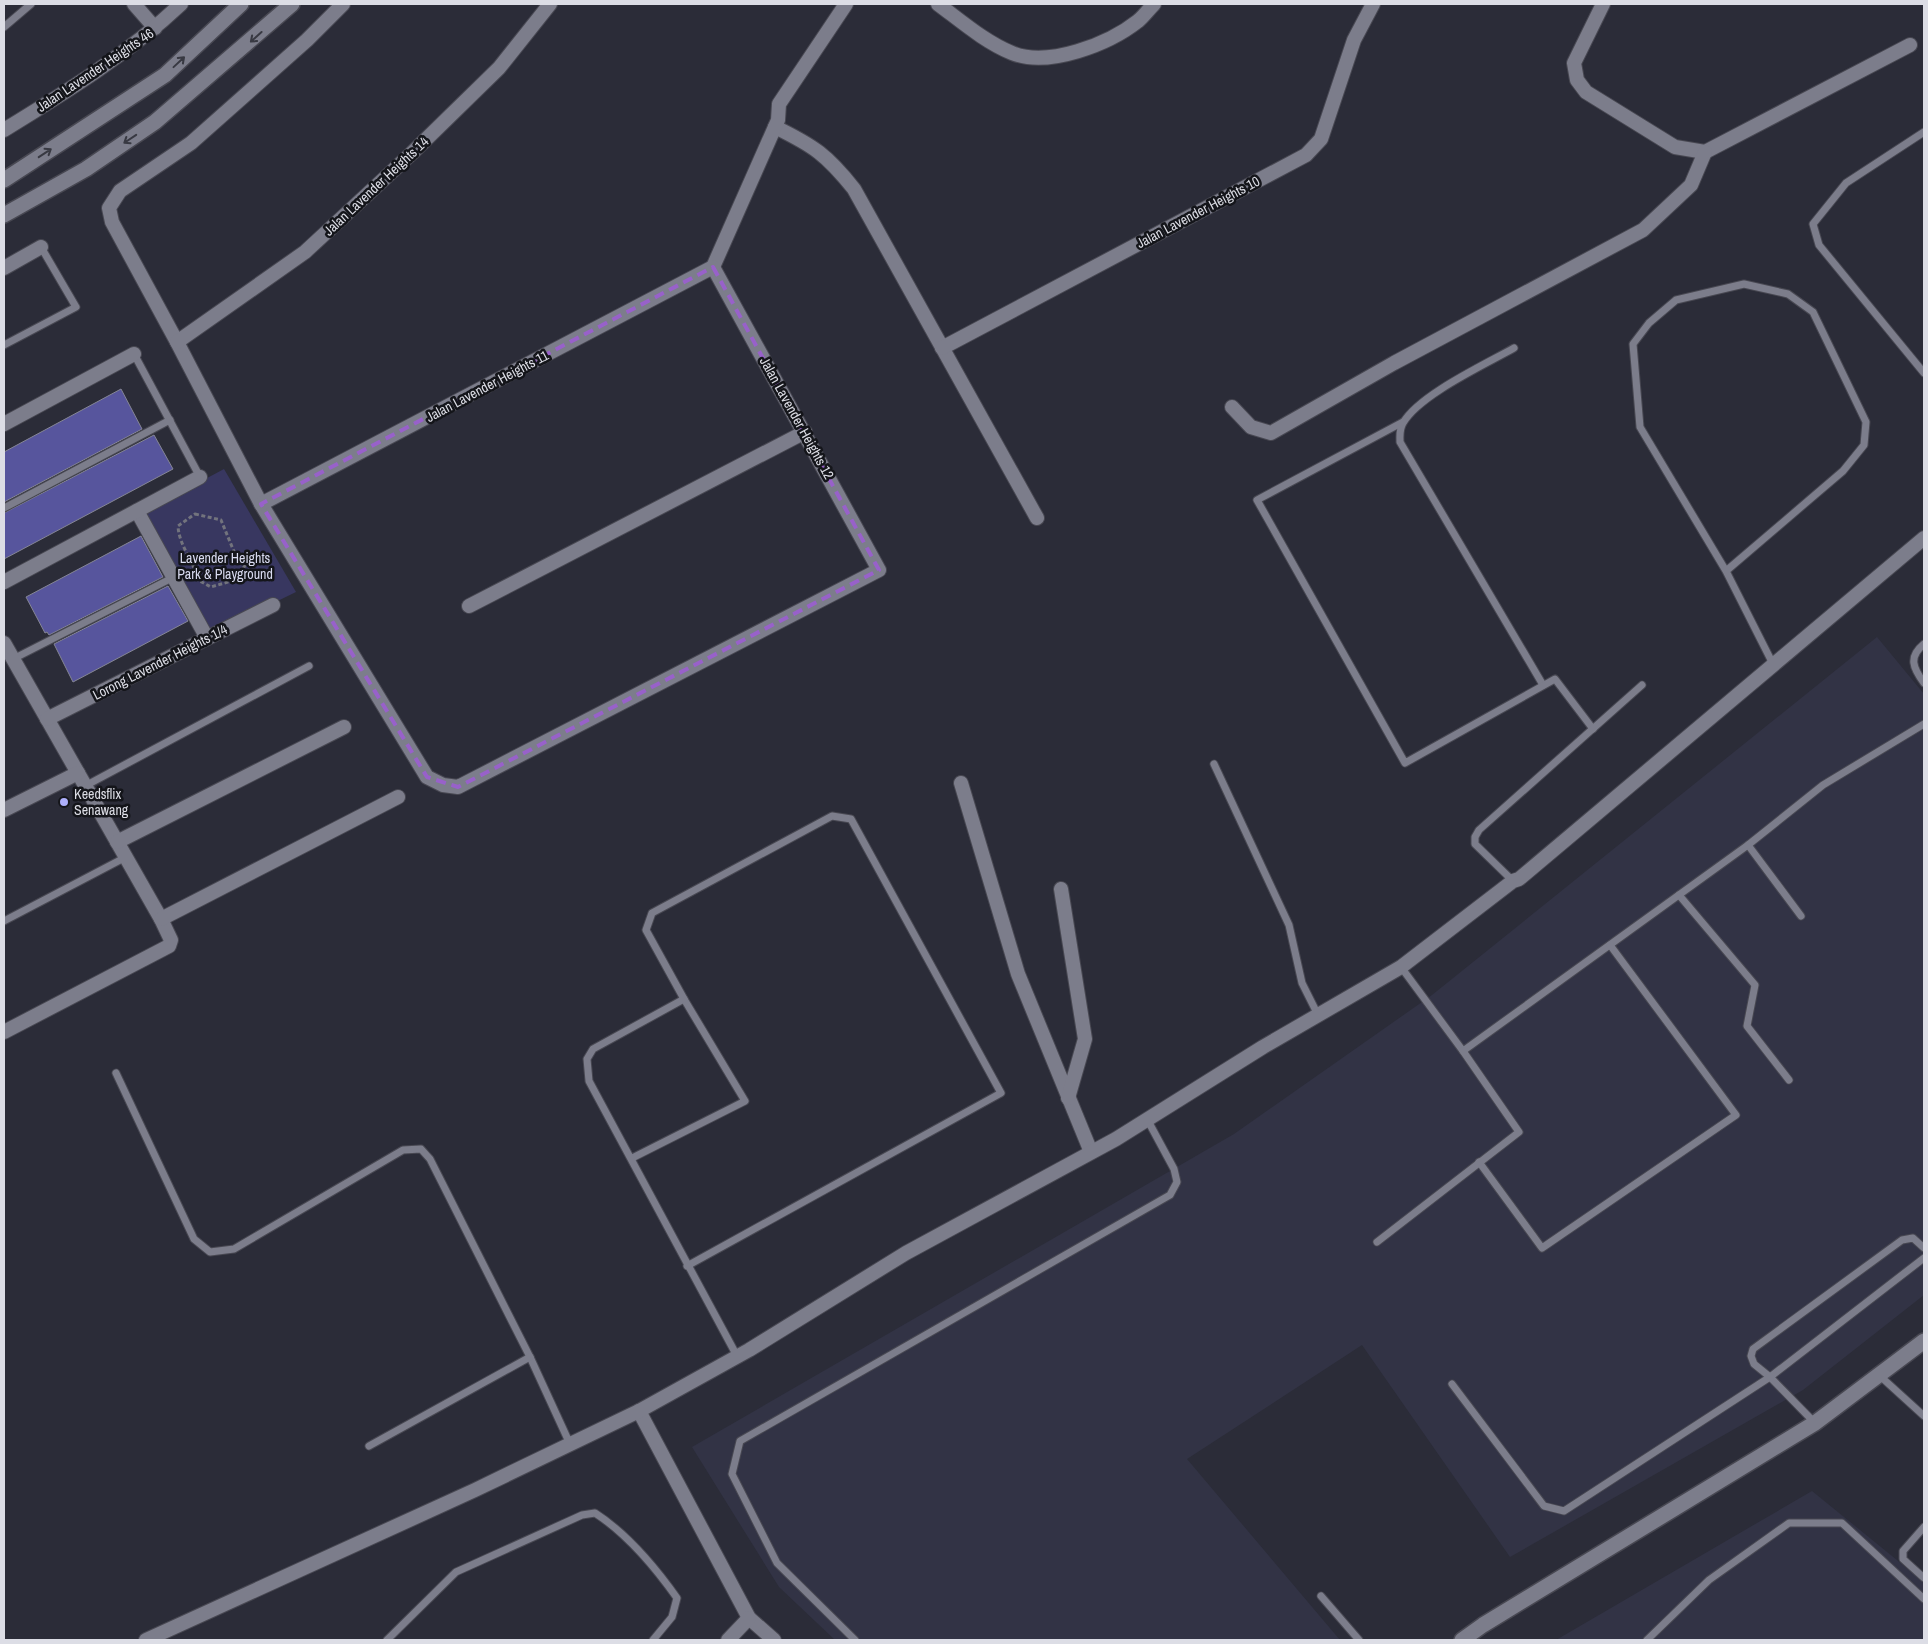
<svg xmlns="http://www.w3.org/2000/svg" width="1928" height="1644" font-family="'Archivo Narrow',sans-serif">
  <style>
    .built { fill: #323345 }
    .green { fill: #383760 }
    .building { fill: #57559d; stroke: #858695 }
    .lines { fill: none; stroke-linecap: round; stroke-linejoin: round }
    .service-casing { stroke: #484852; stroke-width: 9 }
    .minor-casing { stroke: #484852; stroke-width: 16 }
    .tertiary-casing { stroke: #484852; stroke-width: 18 }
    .path { stroke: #72737d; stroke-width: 3; stroke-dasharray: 4 2.5; stroke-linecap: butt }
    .service { stroke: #7c7d8b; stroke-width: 7 }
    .minor { stroke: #7c7d8b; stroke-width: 14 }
    .tertiary { stroke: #7c7d8b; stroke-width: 15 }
    .oneway { stroke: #383942 }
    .marked { fill: none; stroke: #9861ca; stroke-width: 4; stroke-dasharray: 10 6; stroke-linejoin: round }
    .poi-dot { fill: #adaffb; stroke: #14151a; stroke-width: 2 }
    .labels { text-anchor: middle; stroke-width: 5; stroke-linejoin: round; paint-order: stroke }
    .street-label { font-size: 14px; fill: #dcdde5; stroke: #14151a }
    .park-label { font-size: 14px; fill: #d9dbf0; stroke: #14151a }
    .poi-label { font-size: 14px; fill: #dcdde5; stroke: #14151a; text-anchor: start }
  </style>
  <rect width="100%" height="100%" fill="#2b2c38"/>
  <g class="built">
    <path d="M1877 637 1924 694V1295L1803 1390 1510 1557 1362 1345 1187 1459 1340 1640H835L779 1587 692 1447 1234 1134 1432 995Z"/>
    <path d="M1812 1491 1924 1582V1640H1556Z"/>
  </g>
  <path class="green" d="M224 469 296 592 208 635 142 513Z"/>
  <g class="building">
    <path d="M121 389 142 429 4 502V452Z"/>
    <path d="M154 435 173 469 4 559V513Z"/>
    <path d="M141 536 163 577 49 635 47 632 45 633 26 597Z"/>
    <path d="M168 586 188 621 73 682 54 644Z"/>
  </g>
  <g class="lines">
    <g class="service-casing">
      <g id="service">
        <path d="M4 27 31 4"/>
        <path d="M1924 132 1846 183 1813 224 1819 245 1924 373"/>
        <path d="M4 345 76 307 41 247"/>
        <path d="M1514 348C1484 365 1419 395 1403 423 1399 430 1400 435 1400 442L1543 685"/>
        <path d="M134 354 200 477"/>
        <path d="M1403 422 1257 500 1405 763 1555 679 1593 729"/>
        <path d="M4 508 170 420"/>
        <path d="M1726 571 1640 427 1633 344 1649 323 1676 300 1744 284 1788 294 1813 312 1866 422 1864 445 1843 471 1726 571 1773 664"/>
        <path d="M1924 644C1908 657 1913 668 1924 683"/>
        <path d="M13 659 174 577"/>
        <path d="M1214 764 1289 925 1302 983 1318 1015"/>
        <path d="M85 786 309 666"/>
        <path d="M1748 845 1801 916"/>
        <path d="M1513 881 1475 844V837L1479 830 1642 685"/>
        <path d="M1679 895 1755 985 1747 1026 1789 1080"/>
        <path d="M4 921 126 857"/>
        <path d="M1401 967 1463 1051 1748 845 1823 785 1924 724"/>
        <path d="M116 1073 194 1239 210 1252 234 1249 403 1150 421 1149 430 1159 530 1357 570 1444"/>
        <path d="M632 1158 745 1101 684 999"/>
        <path d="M1479 1162 1542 1248 1736 1115 1610 945"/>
        <path d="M1377 1242 1519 1132 1463 1051"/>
        <path d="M1924 1248 1913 1238 1902 1240 1753 1349 1751 1356 1754 1364 1770 1377 1924 1258"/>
        <path d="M687 1266 1001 1093 851 819 832 816 652 913 646 930 684 999 593 1049 587 1059 589 1081 737 1356"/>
        <path d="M1880 1376 1924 1416"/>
        <path d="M1452 1384 1544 1506 1564 1511 1770 1377 1815 1423"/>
        <path d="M369 1446 530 1357"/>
        <path d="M1924 1527 1903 1551V1559L1924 1578"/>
        <path d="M1321 1596 1359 1640"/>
        <path d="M387 1640 456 1572 582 1515 595 1513C626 1533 655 1567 677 1598L672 1617 653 1640"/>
        <path d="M855 1640 777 1563 732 1474 740 1441 1170 1195 1177 1182 1174 1169 1147 1119"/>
        <path d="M1647 1640 1709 1580 1789 1523H1842L1924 1599"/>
      </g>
    </g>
    <g class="minor-casing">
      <g id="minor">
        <path d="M134 4 155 28"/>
        <path d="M343 4 307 40 191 143 120 191 109 208 112 222 177 342 261 504 427 777 443 785 458 787 879 570 713 267"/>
        <path d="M938 4C961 21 985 42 1012 53 1048 68 1109 44 1138 21 1144 16 1149 9 1154 4"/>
        <path d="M1603 4 1574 63 1577 80 1586 92 1675 147 1705 152 1910 45"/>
        <path d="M775 127C814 146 827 155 854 189L1037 518"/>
        <path d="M4 130C66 92 128 54 181 4"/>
        <path d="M713 267 778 120 779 104 846 4"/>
        <path d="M4 268 41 247"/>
        <path d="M177 342 305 252 412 153 499 68 550 4"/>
        <path d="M942 348 1306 155 1321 139 1354 40 1373 4"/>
        <path d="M1232 407 1251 427 1271 433 1394 363 1643 230 1691 185 1705 152"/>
        <path d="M4 424 134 354"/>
        <path d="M261 504 713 267"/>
        <path d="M137 511 207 638"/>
        <path d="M4 582 200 477"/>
        <path d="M469 606 805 432"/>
        <path d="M4 643 161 919 171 940 169 946 4 1032"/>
        <path d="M47 719 273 605"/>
        <path d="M961 783 1018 974 1091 1152"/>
        <path d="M4 810 78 773"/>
        <path d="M117 842 344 727"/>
        <path d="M1061 889 1085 1039 1068 1098"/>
        <path d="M161 919 398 797"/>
        <path d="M639 1411 749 1618 774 1640"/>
        <path d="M146 1640 475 1490 639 1411 749 1350 906 1253 1116 1139 1263 1047 1401 967 1513 881 1519 879 1924 538"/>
        <path d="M728 1640 749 1618"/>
      </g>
    </g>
    <g class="tertiary-casing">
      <g id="tertiary">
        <path d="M4 180 165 75 241 4"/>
        <path d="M4 215 86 169 155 122 292 4"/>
        <path d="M1462 1640 1483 1625 1815 1423 1924 1341"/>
      </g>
    </g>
    <path class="path" d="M195 514 221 520 235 554 245 565 238 579 211 587 198 580C194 561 179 546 178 526Z"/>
    <use href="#service" class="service"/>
    <use href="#minor" class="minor"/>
    <use href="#tertiary" class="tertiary"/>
  </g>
  <defs><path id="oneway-shaft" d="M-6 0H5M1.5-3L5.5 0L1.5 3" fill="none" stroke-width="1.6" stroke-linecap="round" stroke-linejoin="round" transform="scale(1.25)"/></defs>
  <g class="oneway">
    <use href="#oneway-shaft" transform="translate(256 37) rotate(138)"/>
    <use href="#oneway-shaft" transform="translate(179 62) rotate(-43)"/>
    <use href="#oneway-shaft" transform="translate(130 139) rotate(146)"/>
    <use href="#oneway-shaft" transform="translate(45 153) rotate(-33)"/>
  </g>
  <path class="marked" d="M713 267 879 570 458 787 427 777 261 504Z"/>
  <circle class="poi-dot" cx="64" cy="802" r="5"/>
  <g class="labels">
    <g class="street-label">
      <text transform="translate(95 70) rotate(-34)" y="5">Jalan Lavender Heights 46</text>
      <text transform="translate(376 186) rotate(-43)" y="5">Jalan Lavender Heights 14</text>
      <text transform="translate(1198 212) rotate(-28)" y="5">Jalan Lavender Heights 10</text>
      <text transform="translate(487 386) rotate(-28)" y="5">Jalan Lavender Heights 11</text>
      <text transform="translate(797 418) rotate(61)" y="5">Jalan Lavender Heights 12</text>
      <text transform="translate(160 662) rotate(-27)" y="5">Lorong Lavender Heights 1/4</text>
    </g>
    <g class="park-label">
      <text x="225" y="563">Lavender Heights<tspan x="225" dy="16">Park &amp; Playground</tspan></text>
    </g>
    <g class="poi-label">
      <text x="74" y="799">Keedsflix<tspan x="74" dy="16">Senawang</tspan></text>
    </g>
  </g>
  <rect width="1928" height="1644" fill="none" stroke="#dcdde5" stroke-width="10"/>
</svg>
